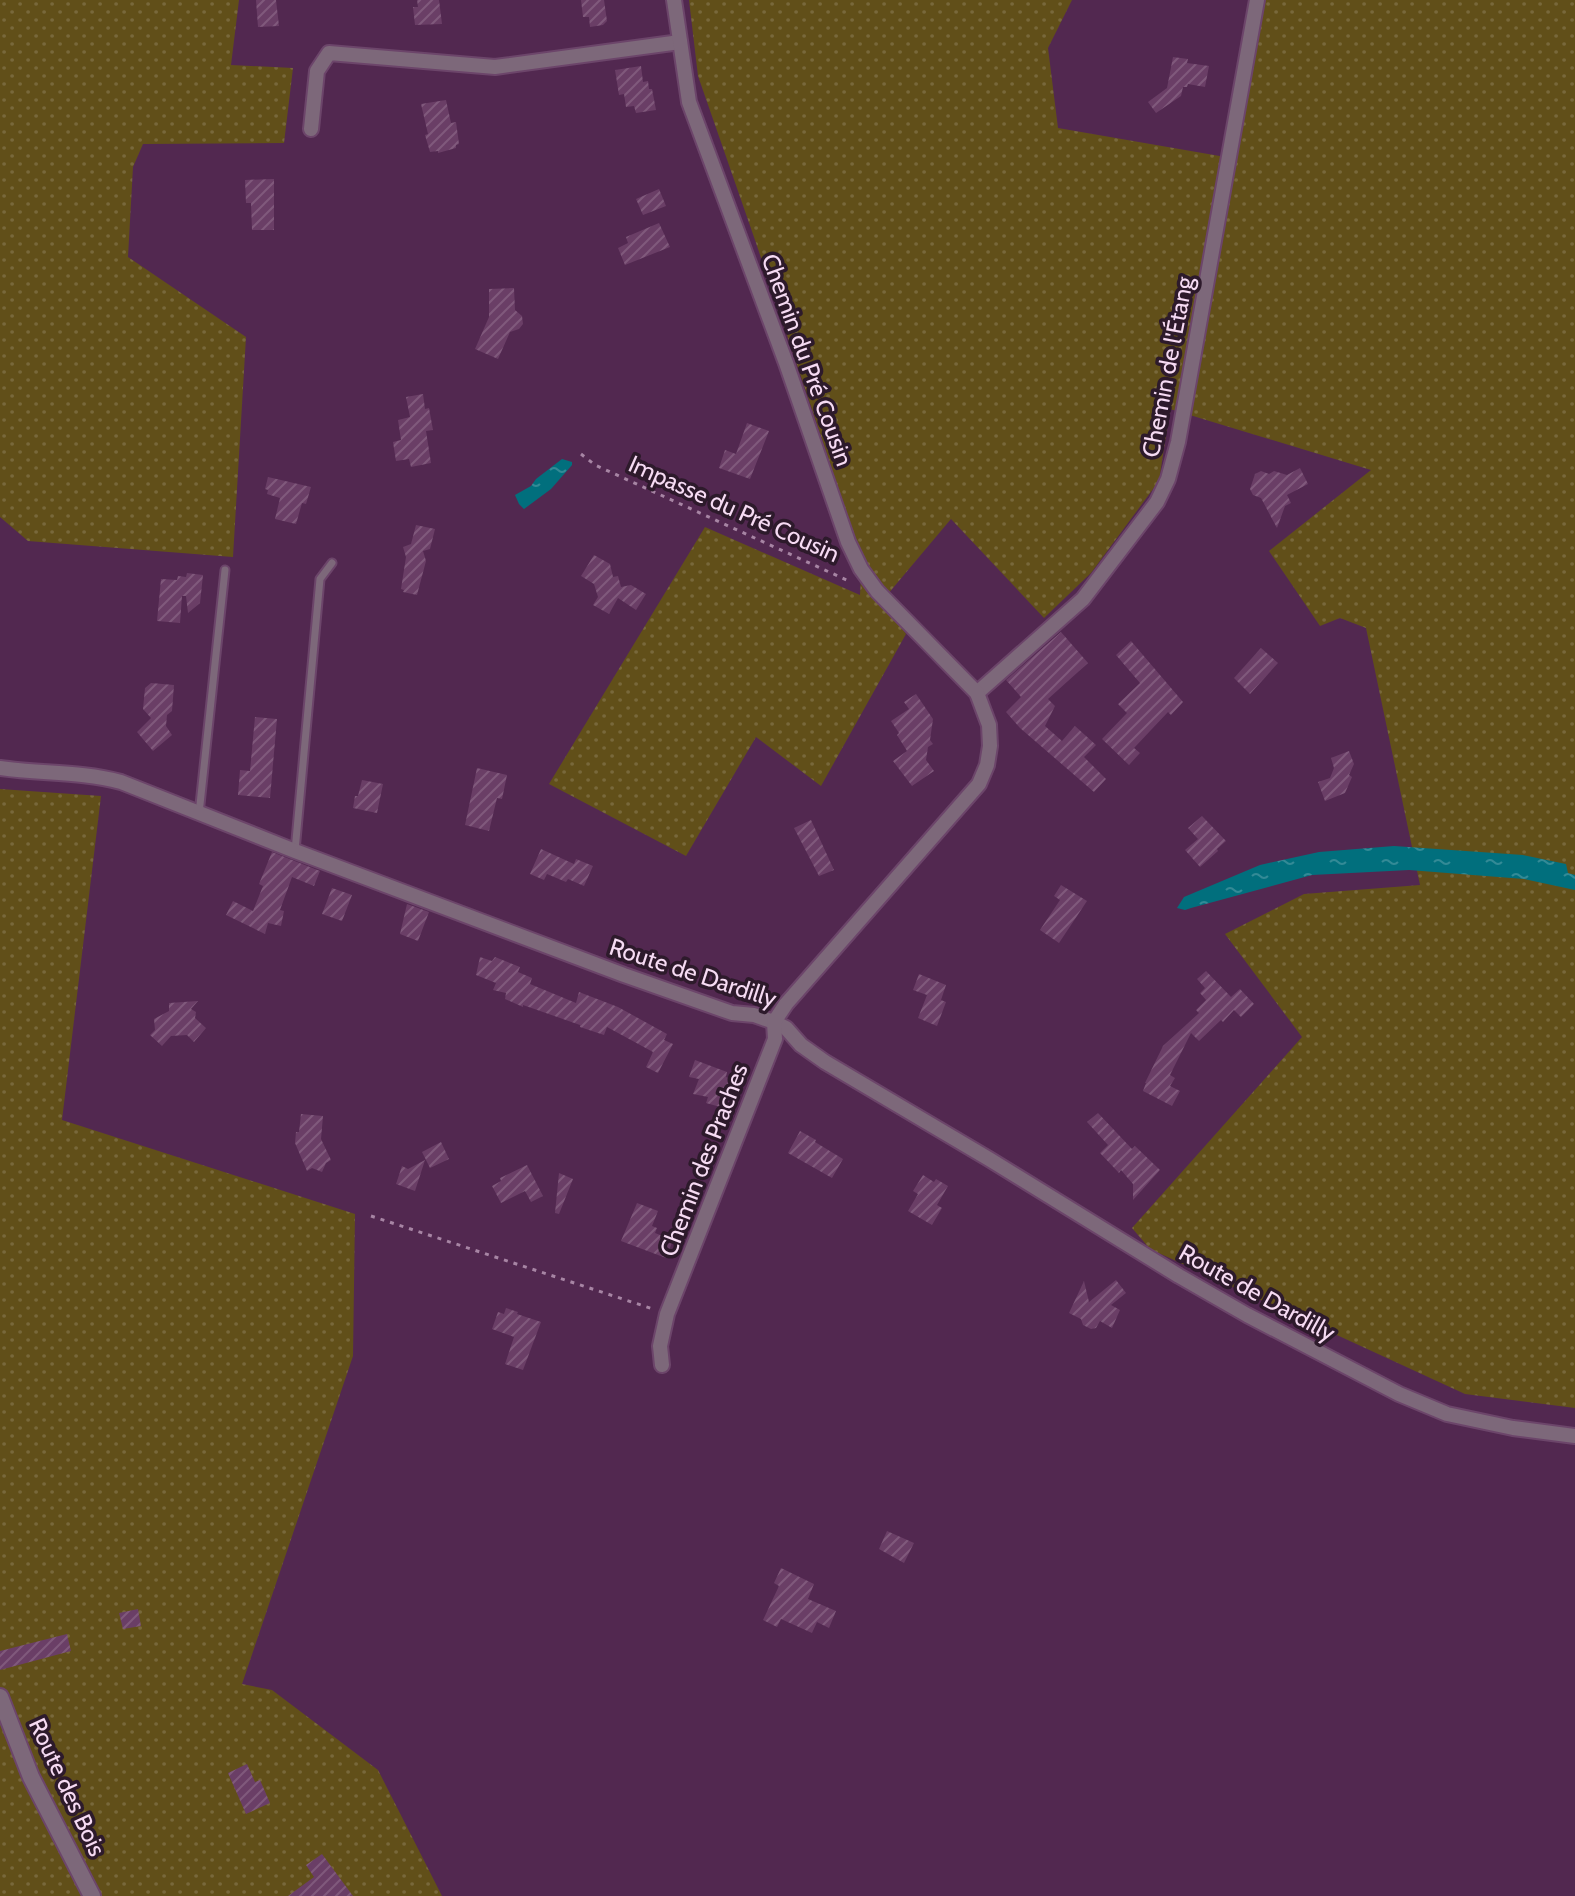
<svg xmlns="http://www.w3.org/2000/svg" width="1575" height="1896" font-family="Cabin,sans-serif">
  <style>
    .grass { fill: url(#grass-dots) }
    .water { fill: url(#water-ripples) }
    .building { fill: url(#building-hatch) }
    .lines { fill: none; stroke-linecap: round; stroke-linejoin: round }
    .service-casing { stroke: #6c456a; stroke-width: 11 }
    .minor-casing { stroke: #6c456a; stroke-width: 18 }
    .tertiary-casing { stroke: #6c456a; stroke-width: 20 }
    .path { stroke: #a785a4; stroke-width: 3; stroke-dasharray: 4 6; stroke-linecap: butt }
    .service { stroke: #7d687a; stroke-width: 7 }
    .minor { stroke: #7d687a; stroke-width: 14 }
    .tertiary { stroke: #7d687a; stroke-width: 16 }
    .labels { text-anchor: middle; stroke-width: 7; stroke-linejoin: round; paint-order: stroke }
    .street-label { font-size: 24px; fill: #f6dbf3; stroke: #2d1a2b }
  </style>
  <defs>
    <pattern id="grass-dots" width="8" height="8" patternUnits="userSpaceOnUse" patternTransform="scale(2)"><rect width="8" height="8" fill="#614f19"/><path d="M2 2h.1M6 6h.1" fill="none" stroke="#78683b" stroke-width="1.8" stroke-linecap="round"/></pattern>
    <pattern id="water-ripples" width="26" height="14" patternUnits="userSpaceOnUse" patternTransform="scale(2)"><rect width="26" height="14" fill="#016f7d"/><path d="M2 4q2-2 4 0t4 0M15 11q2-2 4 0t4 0" fill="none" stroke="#338a96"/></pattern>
    <pattern id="building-hatch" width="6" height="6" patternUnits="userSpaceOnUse" patternTransform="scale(2)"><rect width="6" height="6" fill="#6a3e66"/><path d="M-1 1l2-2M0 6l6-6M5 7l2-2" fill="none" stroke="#80597c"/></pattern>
  </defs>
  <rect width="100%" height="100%" fill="#522850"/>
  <g class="grass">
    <path d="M0 0H239L231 65 293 68 284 143 143 144 133 167 128 257 246 337 233 557 28 541 0 517Z"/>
    <path d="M689 0H1072L1048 48 1058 128 1237 159 1265 0H1575V1408L1465 1394 1150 1249 1132 1228 1302 1037 1225 934 1304 894 1420 885 1366 628 1340 618 1320 626 1269 551 1371 470 1170 409 1159 481 1091 573 1044 618 951 519 882 601 906 634 821 786 756 737 686 856 549 784 705 527 860 595 862 558 755 240 698 76Z"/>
    <path d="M0 789 101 796 62 1120 355 1214 353 1356 242 1684 272 1690 378 1770 442 1896H0Z"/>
  </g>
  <g class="water">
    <path d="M562 459 572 462V465L551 489 524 509 519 504 515 495 531 486 536 479Z"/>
    <path d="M1394 846 1523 855 1566 864 1568 873 1575 875V890L1524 879 1409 870 1312 875 1191 908 1185 910 1177 908 1184 897 1260 865 1319 852Z"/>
  </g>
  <g class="building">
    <path d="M256 0H276L279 26 258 27Z"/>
    <path d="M417 0H439L442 24 415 25 413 7H418Z"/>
    <path d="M581 0H604L607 21 603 25 590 27 589 17H583Z"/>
    <path d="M1173 57 1188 59 1187 63 1209 66 1205 87 1188 84 1187 87H1183L1181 96 1156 113 1148 102 1167 88Z"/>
    <path d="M641 66 643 82 648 81 649 89H652L656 110 636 113 634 106 626 107 624 94 619 95 615 70Z"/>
    <path d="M446 100 451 123 456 122 459 144 456 145V148L438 153V151L430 152 425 135 428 134 421 104Z"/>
    <path d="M274 179V230H252L251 203H246L245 180Z"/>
    <path d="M659 189 666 206 643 215 636 199Z"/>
    <path d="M659 223 670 247 625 265 618 248 628 243 626 237Z"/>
    <path d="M514 288 515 310 522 316 523 324 519 329 510 332 498 359 475 349 489 317V289Z"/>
    <path d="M423 394 425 409 429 408 433 430 426 431 431 463 411 467 409 459 396 461 393 442 401 440 398 420 410 417 406 397Z"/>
    <path d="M747 423 769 431 750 479 719 468 725 450 736 454Z"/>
    <path d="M1300 468 1308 484 1287 495 1291 503 1285 506 1277 528 1261 498 1253 495 1250 489 1255 474 1261 471 1269 474 1274 471 1287 475Z"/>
    <path d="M268 477 311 487 306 504 302 503 296 524 275 519 280 498 267 494 268 490 265 489Z"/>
    <path d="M416 525 435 529 430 549 423 551 426 561 417 595 403 592 404 590 401 589 406 557 403 547 411 544Z"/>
    <path d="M594 555 610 564 613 577 618 576 621 587 631 585 646 594 636 610 618 598 609 614 593 605 598 597 594 584 581 576Z"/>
    <path d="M187 573 203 575 200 603 188 613 186 596H182L180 623 157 621 161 579 177 580 178 576 186 577Z"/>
    <path d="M1061 632 1088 663 1048 699 1055 706 1045 726 1062 741 1075 726 1096 745 1084 757 1106 779 1094 792 1020 728 1006 712 1021 697 1006 680Z"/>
    <path d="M1131 641 1183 702 1171 715 1168 712 1134 748 1140 753 1129 765 1102 739 1127 713 1118 704 1140 683 1116 655Z"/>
    <path d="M1261 648 1278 663 1250 694 1234 678Z"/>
    <path d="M151 683 174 685 172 711 167 715 166 726 172 735 153 751 137 732 151 718 143 709 145 688Z"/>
    <path d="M916 694 933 719 930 740 933 744 928 747 926 760 934 771 912 786 893 761 907 751 897 735 899 733 891 721 909 709 904 702Z"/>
    <path d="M255 717 277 719 270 798 238 795 240 770 250 771Z"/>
    <path d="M1349 751 1354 764 1349 775 1352 777 1345 793 1325 801 1318 782 1330 778 1334 768 1331 758Z"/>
    <path d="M477 768 507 775 502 799 497 798 489 831 465 825Z"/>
    <path d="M362 780 383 784 377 813 353 808 355 796H358Z"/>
    <path d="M1202 816 1226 841 1217 849 1218 851 1200 867 1185 850 1198 839 1188 828Z"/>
    <path d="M811 820 834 870 819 876 794 828Z"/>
    <path d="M541 849 574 864 576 859 593 866 584 886 568 879 566 882 547 874 544 880 530 874Z"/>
    <path d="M272 852 320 871 314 886 292 877 280 910 284 911 281 926 268 923 265 934 226 915 233 901 253 911 263 886 259 884Z"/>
    <path d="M1061 885 1087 901 1059 943 1040 930 1060 900 1054 896Z"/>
    <path d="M332 888 352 895 342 921 322 914Z"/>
    <path d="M407 904 429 912 418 941 400 934Z"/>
    <path d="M480 957 492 961 495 957 520 967 518 972 532 978 530 984 576 1003 579 992 618 1007 667 1034 664 1040 673 1044 658 1073 646 1067 653 1052 607 1027 604 1035 580 1027V1025L523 1005V1007L505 999 506 993 493 990 496 983 476 975Z"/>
    <path d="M1206 971 1231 997 1240 989 1254 1004 1241 1017 1234 1010 1223 1022 1221 1020 1199 1041 1191 1033 1170 1075 1175 1078 1170 1086 1180 1091 1172 1106 1143 1091 1146 1083H1145L1163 1046 1199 1013 1196 1010 1206 1000 1200 993 1205 988 1197 979Z"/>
    <path d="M919 974 946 985 941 1000 946 1002 937 1026 918 1018 927 995 913 990Z"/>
    <path d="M198 1001 191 1009 196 1012 195 1018 206 1028 194 1042 187 1035 171 1036 162 1046 150 1035 155 1030 154 1019 169 1011V1003Z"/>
    <path d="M695 1060 727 1072 726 1077 734 1080 724 1108 706 1103 708 1097 693 1094 699 1079 689 1077Z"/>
    <path d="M1098 1113 1132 1149 1135 1146 1160 1170 1133 1200V1184L1121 1170 1119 1173 1100 1153 1108 1145 1087 1122Z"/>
    <path d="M301 1114 323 1116 321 1139 331 1160 326 1163 322 1172 312 1168 307 1171 295 1143 296 1132H299Z"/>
    <path d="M800 1131 816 1140 815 1142 843 1159 832 1178 788 1153Z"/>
    <path d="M441 1142 449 1159 430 1168 422 1152Z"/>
    <path d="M425 1160 415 1191 396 1184 402 1166 408 1169Z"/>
    <path d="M527 1165 543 1196 531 1202 525 1191 501 1203 492 1186 501 1181 500 1178Z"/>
    <path d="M559 1173 573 1179 559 1214 555 1213Z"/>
    <path d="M923 1175 934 1182 936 1179 948 1186 937 1205 942 1208 932 1225 908 1211 918 1194 913 1191Z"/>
    <path d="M637 1203 658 1211 652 1226 657 1228 655 1233 673 1240 666 1258 621 1241Z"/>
    <path d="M1116 1280 1126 1293 1111 1305 1120 1310 1112 1328 1100 1321 1096 1328 1091 1329 1083 1325 1081 1319 1069 1313 1084 1281 1089 1302Z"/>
    <path d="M506 1308 518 1312 517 1314 541 1322 523 1370 505 1364 514 1337 492 1329 498 1312 504 1314Z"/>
    <path d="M887 1531 914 1543 904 1563 879 1549Z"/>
    <path d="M781 1568 814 1584 808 1599 836 1611 829 1628 817 1622 812 1633 781 1619 777 1627 763 1620 779 1586 774 1583Z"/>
    <path d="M138 1609 141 1626 123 1629 119 1613Z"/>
    <path d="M67 1634 71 1651 0 1670V1651Z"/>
    <path d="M247 1764 255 1782 260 1780 270 1803 246 1814 228 1773Z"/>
    <path d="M322 1854 353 1896H288L314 1877 306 1865Z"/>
  </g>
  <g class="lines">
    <g class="service-casing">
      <g id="service">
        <path d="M199 814 225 570"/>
        <path d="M295 851 320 579 332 563"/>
      </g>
    </g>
    <g class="minor-casing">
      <g id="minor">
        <path d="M311 129 317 71 329 53 495 67 680 42"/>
        <path d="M977 693 1083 599 1157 502 1168 479 1178 442 1257 0"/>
        <path d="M0 768C40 774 81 771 121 782L295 851 624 975 732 1013 754 1015 774 1022 786 1028 801 1045 825 1062 989 1159 1179 1276 1247 1315 1399 1394 1447 1414 1513 1428 1575 1436"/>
        <path d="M662 1365 660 1346 667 1314 775 1039 774 1022 786 1004 979 784 987 765 990 746 989 725 977 693 877 591 861 569 848 542 786 363 689 102 674 0"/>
      </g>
    </g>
    <g class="tertiary-casing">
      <path id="tertiary" d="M0 1697 31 1777 92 1896"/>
    </g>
    <g class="path">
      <path d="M581 454 595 465 851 582"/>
      <path d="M371 1216 653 1309"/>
    </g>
    <use href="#service" class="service"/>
    <use href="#minor" class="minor"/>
    <use href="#tertiary" class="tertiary"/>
  </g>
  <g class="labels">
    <g class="street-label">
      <text transform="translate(807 360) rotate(70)" y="8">Chemin du Pré Cousin</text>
      <text transform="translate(1168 367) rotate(-79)" y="8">Chemin de l'Étang</text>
      <text transform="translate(734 509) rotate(24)" y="8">Impasse du Pré Cousin</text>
      <text transform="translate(693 973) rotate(18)" y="8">Route de Dardilly</text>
      <text transform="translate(704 1160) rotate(-69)" y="8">Chemin des Praches</text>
      <text transform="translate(1257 1293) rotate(29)" y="8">Route de Dardilly</text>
      <text transform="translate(67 1787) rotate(65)" y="8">Route des Bois</text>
    </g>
  </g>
</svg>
